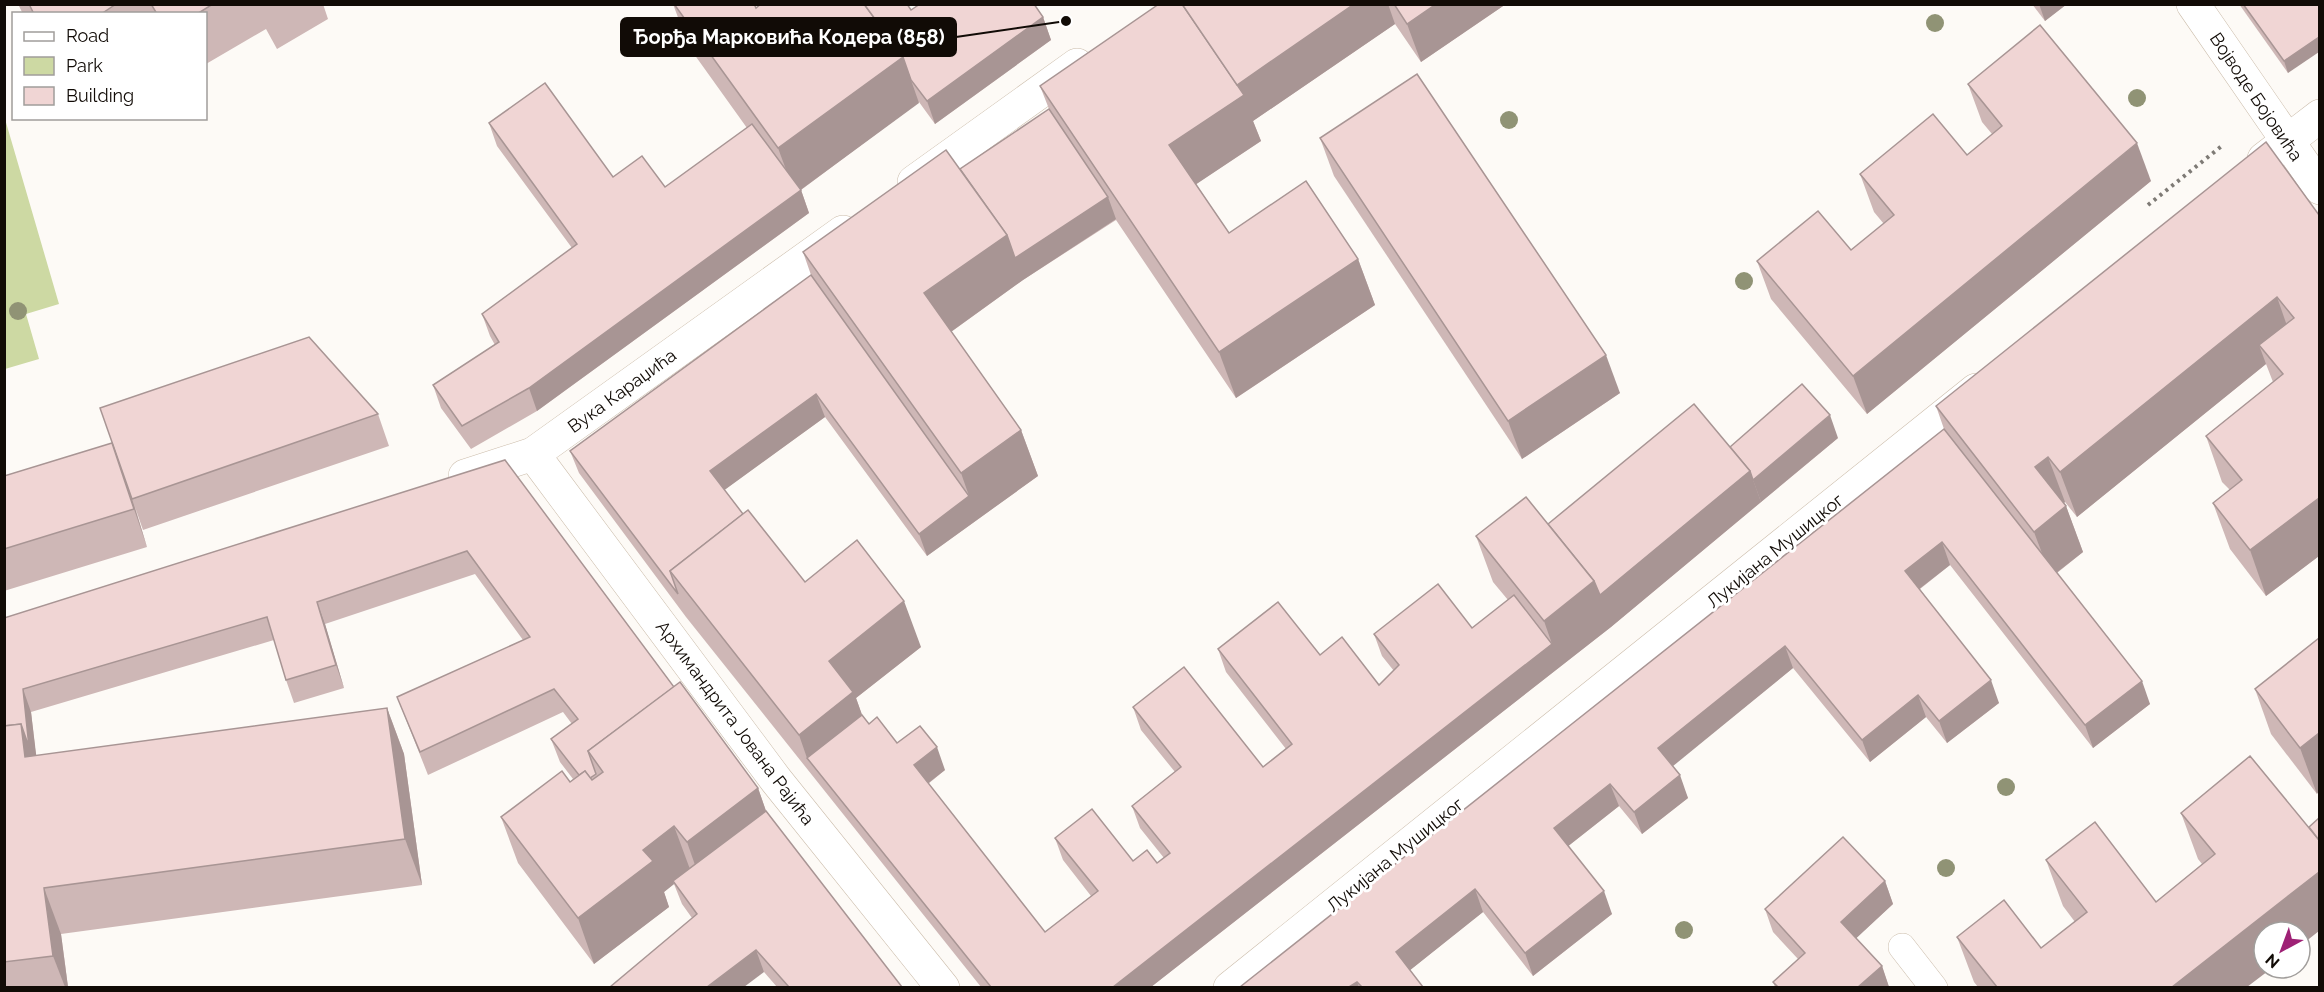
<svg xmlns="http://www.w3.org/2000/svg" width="2324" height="992" font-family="Raleway,sans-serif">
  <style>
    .green { fill: #cdd9a3 }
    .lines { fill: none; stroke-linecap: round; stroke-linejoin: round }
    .service-casing { stroke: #cbbcaa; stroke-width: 28 }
    .minor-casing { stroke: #cbbcaa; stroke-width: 34 }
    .tertiary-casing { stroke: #cbbcaa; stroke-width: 34 }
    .path { stroke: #7e7a75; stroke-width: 4; stroke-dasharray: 3 4.5; stroke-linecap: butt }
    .service { stroke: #fff; stroke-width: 27 }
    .minor { stroke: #fff; stroke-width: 33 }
    .tertiary { stroke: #fff; stroke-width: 33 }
    .tree { fill: #909375 }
    .wall { fill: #ceb7b6 }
    .shaded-wall { fill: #a89594 }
    .building { fill: #f0d5d4; stroke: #a89594; stroke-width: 1.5 }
    .labels { text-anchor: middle; stroke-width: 6; stroke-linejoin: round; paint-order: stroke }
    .street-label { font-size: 18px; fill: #110b06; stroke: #fff }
    .leader { fill: none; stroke: #110b06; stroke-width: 2 }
    .callout-dot { fill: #110b06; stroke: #fff; stroke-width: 2 }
    .callout { fill: #110b06; stroke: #110b06; stroke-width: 2 }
    .callout-label { font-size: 20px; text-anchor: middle; font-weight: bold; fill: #fff }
  </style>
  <rect width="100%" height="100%" fill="#fdfaf6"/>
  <path class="green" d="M5 119 59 304 26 314 39 359 5 369Z"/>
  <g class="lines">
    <g class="service-casing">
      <path id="service" d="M1902 947 1934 988"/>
    </g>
    <g class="minor-casing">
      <g id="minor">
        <path d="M2264 159 2320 116"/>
        <path d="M914 182 1077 65"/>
        <path d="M533 454 776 780 943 988"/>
        <path d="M465 476 533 454 843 232"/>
        <path d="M1230 988 1976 390"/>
      </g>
    </g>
    <g class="tertiary-casing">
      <path id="tertiary" d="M2193 4 2320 188"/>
    </g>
    <path class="path" d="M2148 205 2223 145"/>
    <use href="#service" class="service"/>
    <use href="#minor" class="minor"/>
    <use href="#tertiary" class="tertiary"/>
  </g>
  <g class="tree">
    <circle cx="1935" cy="23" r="9"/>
    <circle cx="2137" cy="98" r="9"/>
    <circle cx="1509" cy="120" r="9"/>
    <circle cx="1744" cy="281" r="9"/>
    <circle cx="18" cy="311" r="9"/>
    <circle cx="2006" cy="787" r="9"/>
    <circle cx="1946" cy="868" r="9"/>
    <circle cx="1684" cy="930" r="9"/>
  </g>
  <g class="wall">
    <path d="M18 4H323L328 19 277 49 266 29 206 64V14H23Z"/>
    <path d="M673 4H754L756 8 911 10 1043 17 1051 40 935 124 919 102 801 190 809 213 537 411 471 449 441 408 433 385 495 345 490 336 482 314 572 248 497 146 489 123 613 177 665 187 747 128 689 47Z"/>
    <path d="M1159 4H1506L1421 62 1395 24 1253 121 1261 141 1196 184 1229 233 1358 259 1375 305 1236 398 1116 220 1023 280 951 332 1021 430 1038 476 927 556 825 417 724 490 743 514 805 582 921 647 856 698 862 715 869 724 897 743 945 770 928 784 1045 932 1091 896 1063 860 1055 838 1133 861 1157 863 1164 858 1140 828 1132 806 1175 772 1141 730 1133 707 1263 767 1286 749 1226 672 1218 649 1320 655 1379 685 1394 671 1382 656 1374 634 1472 628 1508 600 1493 582 1476 536 1548 524 1730 447 1838 438 1611 627 1151 987H981L686 617 579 473 570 451 811 275 803 252 960 169 1049 109 1040 86Z"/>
    <path d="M2032 4H2067L2045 21Z"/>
    <path d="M2239 4H2319L2288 73Z"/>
    <path d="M1968 84 2151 181 1867 414 1771 299 1757 261 1851 250 1884 224 1874 212 1860 174 1967 155 1992 134 1982 122Z"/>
    <path d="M1320 138 1620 393 1522 459 1334 176Z"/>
    <path d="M2319 215V556L2266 596 2230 549 2213 503 2230 490 2222 482 2206 436 2273 382 2266 364 2077 517 2065 502 2064 503 2066 506 2083 552 2057 573 2150 704 2093 748 1950 565 1920 589 1999 703 1947 743 1926 717 1870 762 1793 668 1672 766 1688 798 1642 834 1619 806 1568 846 1612 914 1533 976 1483 912 1410 970 1423 987H1240L1944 429 1936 406Z"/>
    <path d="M378 414 389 446 143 530 135 507 147 547 4 591V476L112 443Z"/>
    <path d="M505 460 674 687 758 788 766 811 902 987H777L764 972 692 918 682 904 674 884 664 892 669 907 594 964 518 863 501 817 570 782 573 779 560 762 551 739 572 724 563 712 428 775 397 697 523 640 475 574 325 624 344 688 294 703 286 680 274 640 31 712 36 756 387 708 404 754 422 885 61 934 68 987H4V618Z"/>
    <path d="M2319 638 2317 794 2271 734 2255 689Z"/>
    <path d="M2250 756 2247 987H1978L1974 982 1957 937 2041 948 2075 922 2063 906 2046 860 2156 902 2202 864 2198 859 2181 813Z"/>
    <path d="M1885 881 1893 904 1856 938 1882 966 1889 987H1775L1773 982 1798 959 1773 932 1765 909Z"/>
  </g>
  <g class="shaded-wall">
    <path d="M1354 4H1388L1395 24 1253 121 1261 141 1186 191 1169 145 1235 86Z"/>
    <path d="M1436 4H1506L1421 62 1407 24Z"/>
    <path d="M2039 4H2067L2045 21Z"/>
    <path d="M1043 17 1051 40 935 124 927 101Z"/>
    <path d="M2319 37V52L2288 73 2284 61Z"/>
    <path d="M903 57 919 103 795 194 778 148Z"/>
    <path d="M2137 143 2151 181 1867 414 1853 376Z"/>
    <path d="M801 190 809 213 537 411 529 388Z"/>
    <path d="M1108 197 1116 219 1023 280 941 339 924 293 1007 235Z"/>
    <path d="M1358 259 1375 305 1236 398 1219 352Z"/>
    <path d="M2277 297 2293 343 2259 345 2266 364 2077 517 2060 472Z"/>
    <path d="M1606 355 1620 393 1522 459 1508 421Z"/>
    <path d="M816 394 825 417 719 494 710 471Z"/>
    <path d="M1830 415 1838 438 1761 502 1753 480Z"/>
    <path d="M1021 430 1038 476 927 556 919 534 969 496 961 473Z"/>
    <path d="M112 443 132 499 147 547 134 509Z"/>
    <path d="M2048 457 2065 502 2052 513 2035 467Z"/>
    <path d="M1750 471 1761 502 1611 627 1151 987H1113L1552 644 1544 621 1594 581Z"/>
    <path d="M2319 498V556L2266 596 2250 550Z"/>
    <path d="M2066 506 2083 552 2051 577 2034 532Z"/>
    <path d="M1942 542 1950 565 1914 593 1905 571Z"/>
    <path d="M904 601 921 647 856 698 870 737 807 758 799 735 829 661Z"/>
    <path d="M317 602 325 624 344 688 336 665Z"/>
    <path d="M1785 646 1793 668 1667 771 1658 748Z"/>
    <path d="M1991 680 1999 703 1947 743 1939 721Z"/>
    <path d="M2142 681 2150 704 2093 748 2085 725Z"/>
    <path d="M23 689 31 712 38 770 25 757 21 724Z"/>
    <path d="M1918 695 1926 717 1870 762 1862 740Z"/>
    <path d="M387 708 404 754 422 885 405 839Z"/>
    <path d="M2319 733V791L2317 794 2300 748Z"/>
    <path d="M937 747 945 770 922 788 914 765Z"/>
    <path d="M1680 775 1688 798 1642 834 1634 812Z"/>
    <path d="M1610 784 1619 806 1562 851 1554 828Z"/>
    <path d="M758 788 774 834 703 888 687 842Z"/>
    <path d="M674 826 691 872 673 881 674 884 664 892 669 907 594 964 578 918 643 850Z"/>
    <path d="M2319 872V931L2300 946V932H2264V968H2272L2247 987H2172Z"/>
    <path d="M1885 881 1893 904 1849 945 1841 922Z"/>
    <path d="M44 888 61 934 68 987H65L53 956Z"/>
    <path d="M1475 889 1483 912 1404 975 1396 952Z"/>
    <path d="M1604 891 1612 914 1533 976 1525 953Z"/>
    <path d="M756 950 764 972 744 987H707Z"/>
    <path d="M1882 966 1889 987H1858Z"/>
    <path d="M1357 982 1359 987H1349Z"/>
  </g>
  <g class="building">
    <path d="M29 4H116L101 14H34Z"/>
    <path d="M151 4H213L197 14H157Z"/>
    <path d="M674 4H754L756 8 761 4H864L903 57 778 148Z"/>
    <path d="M864 4H907L911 10 920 4H1034L1043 17 927 101 911 80 903 57Z"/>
    <path d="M1159 4H1182L1244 95 1169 145 1229 233 1306 181 1358 259 1219 352 1040 86Z"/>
    <path d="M1182 4H1354L1237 85Z"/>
    <path d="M1394 4H1436L1407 24Z"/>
    <path d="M2243 4H2319V37L2284 61Z"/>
    <path d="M2040 25 2137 143 1853 376 1757 261 1818 211 1851 250 1894 215 1860 174 1933 114 1967 155 2002 126 1968 84Z"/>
    <path d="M1417 74 1606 355 1508 421 1320 138Z"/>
    <path d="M545 83 613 177 642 156 665 187 752 124 801 190 529 388 462 426 433 385 499 342 482 314 577 244 489 123Z"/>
    <path d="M1049 109 1108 197 1015 258 1007 235 960 169Z"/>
    <path d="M2266 142 2319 215V498L2250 550 2213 503 2242 480 2206 436 2283 374 2259 345 2294 318 2277 297 2060 472 2048 457 2035 467 2066 506 2034 532 1936 406Z"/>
    <path d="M946 150 1007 235 924 293 1021 430 961 473 803 252Z"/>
    <path d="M811 275 969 496 919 534 816 394 710 471 743 514 670 571 678 594 570 451Z"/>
    <path d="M309 337 378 414 132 499 100 408Z"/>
    <path d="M1802 384 1830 415 1753 480 1750 471 1730 447Z"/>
    <path d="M1694 404 1750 471 1600 595 1594 581 1548 524Z"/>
    <path d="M1944 429 2142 681 2085 725 1942 542 1905 571 1991 680 1939 721 1918 695 1862 740 1785 646 1658 748 1680 775 1634 812 1610 784 1554 828 1604 891 1525 953 1475 889 1396 952 1423 987H1362L1357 982 1349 987H1240Z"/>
    <path d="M112 443 134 509 4 549V476Z"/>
    <path d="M505 460 674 687 588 751 596 774 590 778 585 771 579 775 551 739 578 719 554 689 420 752 397 697 530 637 467 551 317 602 336 665 286 680 267 617 23 689 29 747 21 724 4 726V618Z"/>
    <path d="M1526 497 1594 581 1544 621 1476 536Z"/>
    <path d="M748 510 805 582 857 540 904 601 829 661 853 692 799 735 670 571Z"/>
    <path d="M1438 584 1472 628 1514 595 1552 644 1113 987H991L807 758 862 715 869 724 877 717 897 743 920 726 937 747 914 765 1045 932 1098 891 1055 838 1092 809 1133 861 1147 850 1157 863 1170 853 1132 806 1181 767 1133 707 1184 667 1263 767 1292 744 1218 649 1278 602 1320 655 1342 637 1379 685 1399 665 1374 634Z"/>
    <path d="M2319 638V733L2300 748 2255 689Z"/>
    <path d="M680 682 758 788 687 842 674 826 643 850 653 861 578 918 501 817 562 771 570 782 585 771 592 780 603 772 588 751Z"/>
    <path d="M387 708 405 839 44 888 53 956 4 962V726L21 724 25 757Z"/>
    <path d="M2250 756 2319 840V872L2172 987H1997L1957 937 2004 900 2041 948 2087 912 2046 860 2095 822 2156 902 2215 854 2181 813Z"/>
    <path d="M766 811 902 987H789L756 950 707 987H610L697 914 673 881Z"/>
    <path d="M2319 818V840L2309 827Z"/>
    <path d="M1843 837 1885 881 1841 922 1882 966 1858 987H1778L1773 982 1805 953 1765 909Z"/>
  </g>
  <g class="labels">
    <g class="street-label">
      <text transform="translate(2256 97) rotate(56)" y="6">Војводе Бојовића</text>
      <text transform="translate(622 391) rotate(-36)" y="6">Вука Караџића</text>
      <text transform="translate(1775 551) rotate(-39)" y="6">Лукијана Мушицког</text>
      <text transform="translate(735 723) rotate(53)" y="6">Архимандрита Јована Рајића</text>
      <text transform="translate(1395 855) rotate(-39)" y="6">Лукијана Мушицког</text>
    </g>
  </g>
  <path class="leader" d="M1066 21L956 37"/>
  <circle class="callout-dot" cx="1066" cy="21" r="6"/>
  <rect class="callout" x="621" y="18" width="335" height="38" rx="6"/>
  <g class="callout-label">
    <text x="789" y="44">Ђорђа Марковића Кодера (858)</text>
  </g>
  <rect width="2324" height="992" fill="none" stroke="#110b06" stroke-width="12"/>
  <rect x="12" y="12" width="195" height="108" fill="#ffffff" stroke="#a09d9b" stroke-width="1.5"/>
  <rect x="24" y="32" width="30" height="9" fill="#ffffff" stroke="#a09d9b" stroke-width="1.5"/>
  <text x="66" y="42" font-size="18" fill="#110b06">Road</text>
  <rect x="24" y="57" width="30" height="18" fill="#cdd9a3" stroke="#a09d9b" stroke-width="1.5"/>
  <text x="66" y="72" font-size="18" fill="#110b06">Park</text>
  <rect x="24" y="87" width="30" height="18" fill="#f0d5d4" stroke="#a09d9b" stroke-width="1.5"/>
  <text x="66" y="102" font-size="18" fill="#110b06">Building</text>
  <g transform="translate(2282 950) rotate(221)"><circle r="28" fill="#ffffff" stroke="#a09d9b" stroke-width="1.5"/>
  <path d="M0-4.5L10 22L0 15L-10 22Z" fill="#9e2175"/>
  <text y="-9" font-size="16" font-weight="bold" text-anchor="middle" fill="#110b06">N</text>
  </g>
</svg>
